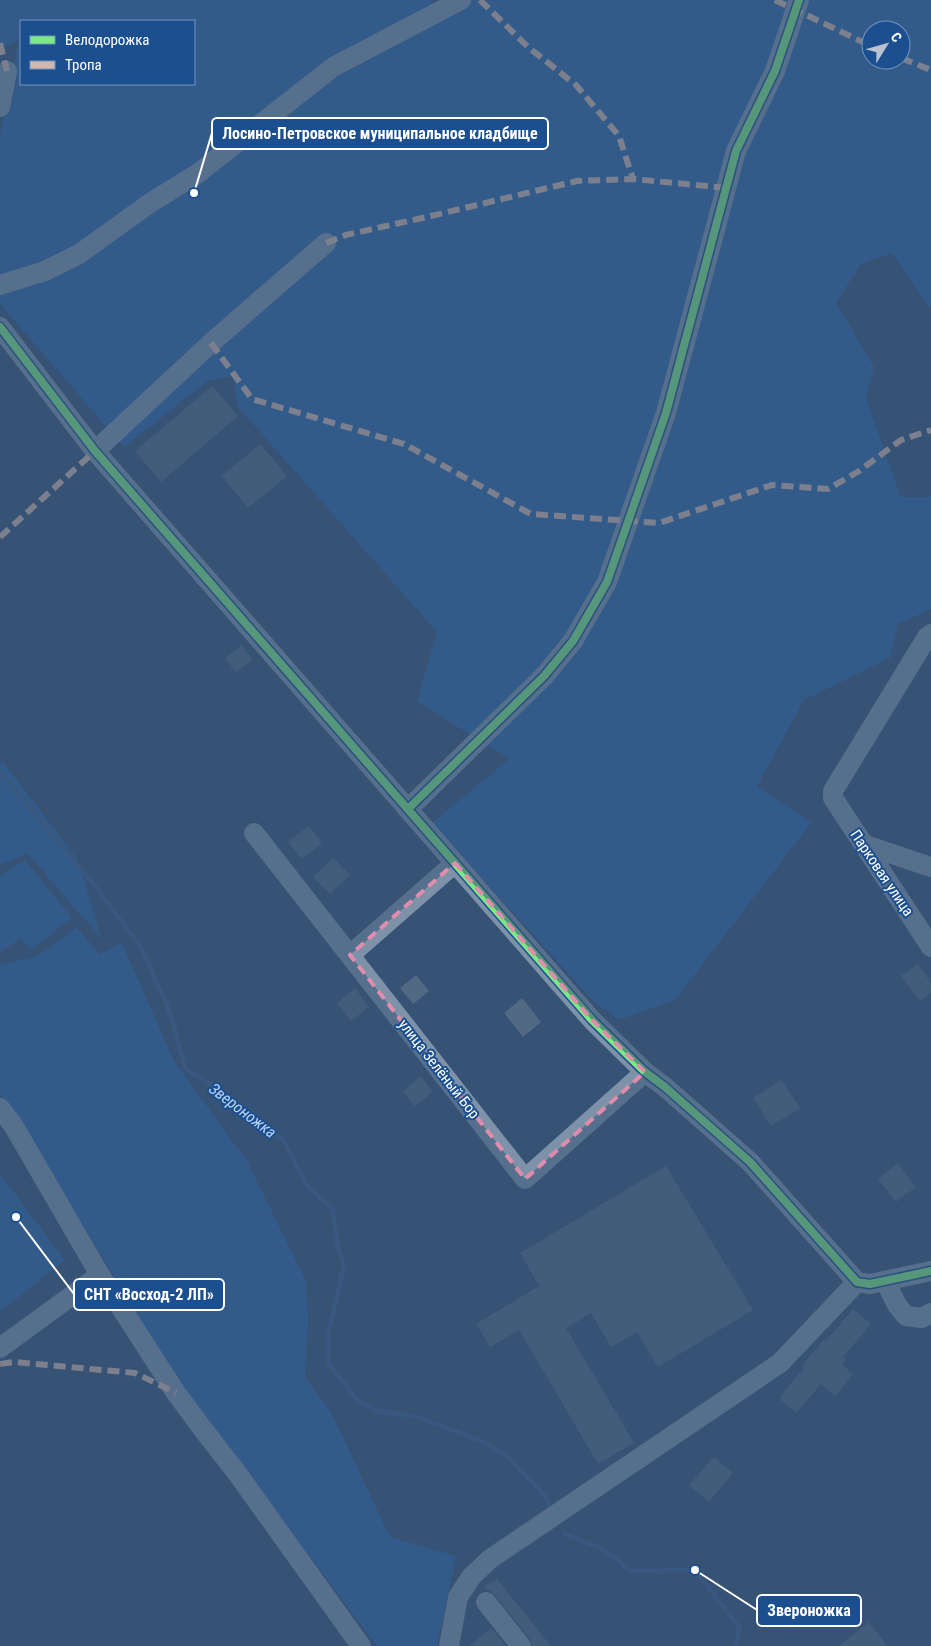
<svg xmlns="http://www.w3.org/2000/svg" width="931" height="1646" font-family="'Roboto Condensed',sans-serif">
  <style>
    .green { fill: #2f66a5; fill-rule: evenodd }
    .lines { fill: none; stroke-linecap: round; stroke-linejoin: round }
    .stream { stroke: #3b618d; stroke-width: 4.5 }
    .building { fill: #526984 }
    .minor { stroke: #7d92a8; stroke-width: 20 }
    .quiet { stroke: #d1b7ad; stroke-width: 6; stroke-dasharray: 12 6; stroke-linecap: butt }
    .cycleway-casing { stroke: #1b4f8f; stroke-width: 11 }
    .cycleway { stroke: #7ce984; stroke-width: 8 }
    .marked { fill: none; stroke: #e08cad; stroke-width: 4; stroke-dasharray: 10 6; stroke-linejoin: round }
    .labels { text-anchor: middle; stroke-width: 4; stroke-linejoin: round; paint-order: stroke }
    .street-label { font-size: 15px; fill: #fff; stroke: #1b4f8f }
    .water-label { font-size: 16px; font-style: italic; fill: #b5d3f5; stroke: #1b4f8f }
    .leader { fill: none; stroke: #fff; stroke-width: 2 }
    .callout-dot { fill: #fff; stroke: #1b4f8f; stroke-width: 2 }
    .callout { fill: #1b4f8f; stroke: #fff; stroke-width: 2 }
    .callout-label { font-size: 16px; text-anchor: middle; font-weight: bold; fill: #fff }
  </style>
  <rect width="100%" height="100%" fill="#365274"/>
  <g class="green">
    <path d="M0 0H433L429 18 455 0H931V307H928L892 253 861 264 836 303 874 367 866 398 901 497H930L931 495V609L898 624 890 658 804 700 757 786 812 822 675 1000 619 1020 592 1000 432 823 509 759 417 701 437 632 238 407 233 376 208 381 124 447 0 304V136L19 39 0 50ZM21 21H194V84H21ZM871 30H901V60H871Z"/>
    <path d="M3 762 78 860 101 938 27 853 0 865V765Z"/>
    <path d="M25 860 72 918 32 949 20 939 0 952V876Z"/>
    <path d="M77 927 99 954 122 943 174 1061 247 1161 306 1281 308 1320 305 1377 331 1412 390 1537 456 1556 437 1646H377L176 1378 21 1124 0 1094V965L37 956Z"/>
    <path d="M0 1174 65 1260 0 1312Z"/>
  </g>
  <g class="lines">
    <g class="stream">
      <path d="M0 772 95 886 141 947 171 1015 185 1068 233 1099 284 1141 307 1186 333 1209 337 1244 344 1266 328 1336 329 1364 358 1401 377 1411 414 1416 484 1442 506 1455 546 1497 551 1513"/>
      <path d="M564 1534 601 1548 631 1571 695 1570 739 1627 736 1646"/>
    </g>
  </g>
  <g class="building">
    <path d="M212 386 238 416 161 482 135 451Z"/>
    <path d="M260 444 287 476 248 508 222 476Z"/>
    <path d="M242 645 253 660 236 672 225 658Z"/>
    <path d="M309 826 322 843 302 859 288 842Z"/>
    <path d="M333 858 350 875 330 894 313 877Z"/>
    <path d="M918 964 931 983V993L920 1001 901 976Z"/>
    <path d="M416 975 429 991 413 1004 400 988Z"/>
    <path d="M355 988 369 1007 351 1021 337 1003Z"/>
    <path d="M522 998 541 1022 523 1037 504 1013Z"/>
    <path d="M421 1076 433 1092 415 1106 403 1091Z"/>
    <path d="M781 1080 800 1108 771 1126 753 1098Z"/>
    <path d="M898 1163 916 1187 896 1202 878 1179Z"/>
    <path d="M666 1166 753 1310 658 1367 637 1332 611 1347 591 1313 566 1328 634 1443 598 1464 519 1330 490 1347 476 1324 539 1286 520 1253Z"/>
    <path d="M853 1309 871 1324 843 1357 846 1360 842 1365 853 1374 835 1396 821 1384 796 1413 779 1398 804 1368 802 1366 824 1339 826 1341Z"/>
    <path d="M714 1457 733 1473 709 1502 689 1485Z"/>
    <path d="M497 1579 551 1646H533L530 1639 495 1595 491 1591 486 1590 483 1587Z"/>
    <path d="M869 1622 887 1646H839Z"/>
    <path d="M491 1628 506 1646H470Z"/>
  </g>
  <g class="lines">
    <g class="minor">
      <path d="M0 75 7 71 0 107"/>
      <path d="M0 285 45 271 79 254 150 203 197 174 333 67 461 0"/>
      <path d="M0 327 95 451 592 1020 645 1072 665 1087 750 1162 857 1282 870 1284 931 1271"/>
      <path d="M95 451 211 343 326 243"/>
      <path d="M931 634 927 637 833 791V798L931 947"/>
      <path d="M408 809 544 676 573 641 607 582 666 413 736 151 775 71 799 0"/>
      <path d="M254 833 525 1179 645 1072"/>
      <path d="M865 845 931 867"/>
      <path d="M350 955 455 863"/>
      <path d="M0 1108 13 1125 100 1275 176 1393 205 1432 237 1473 361 1646"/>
      <path d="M885 1281 897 1305 906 1316 922 1318 931 1313"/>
      <path d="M0 1348 100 1275"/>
      <path d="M486 1602 521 1646"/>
      <path d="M449 1646 458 1597 471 1577 490 1559 780 1363 857 1282"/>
    </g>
    <g class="quiet">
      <path d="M480 0 528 47 576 85 619 136 633 179"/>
      <path d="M775 0 871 46"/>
      <path d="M0 43 7 71"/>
      <path d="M901 58 931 70"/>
      <path d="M326 243 346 235 431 216 577 181 633 179 726 188"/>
      <path d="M211 343 252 399 404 444 531 514 659 523 772 485 828 489 859 471 901 440 931 430"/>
      <path d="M0 537 95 451"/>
      <path d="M0 1364 14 1362 135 1373 176 1393"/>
    </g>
    <g class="cycleway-casing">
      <g id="cycleway">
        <path d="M0 327 95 451 592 1020 645 1072 665 1087 750 1162 857 1282 870 1284 931 1271"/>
        <path d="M408 809 544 676 573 641 607 582 666 413 736 151 775 71 799 0"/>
      </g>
    </g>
    <use href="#cycleway" class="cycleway"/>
  </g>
  <path d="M0 0H931V1646H0ZM455 863 592 1020 645 1072 525 1179 350 955Z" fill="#365274" fill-opacity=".55" fill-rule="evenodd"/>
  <path class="marked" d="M455 863 592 1020 645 1072 525 1179 350 955Z"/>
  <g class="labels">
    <g class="street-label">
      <text transform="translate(882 873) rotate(56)" y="5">Парковая улица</text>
      <text transform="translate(439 1069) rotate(52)" y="5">улица Зелёный Бор</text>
    </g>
    <g class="water-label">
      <text transform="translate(243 1110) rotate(37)" y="6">Звероножка</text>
    </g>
  </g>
  <path class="leader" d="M194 193L212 133M16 1217L74 1294M695 1570L757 1610"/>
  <g class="callout-dot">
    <circle cx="194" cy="193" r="5"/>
    <circle cx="16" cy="1217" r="5"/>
    <circle cx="695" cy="1570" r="5"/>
  </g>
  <g class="callout">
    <rect x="212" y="118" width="336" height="31" rx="5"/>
    <rect x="74" y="1279" width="150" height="31" rx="5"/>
    <rect x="757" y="1595" width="104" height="31" rx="5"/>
  </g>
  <g class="callout-label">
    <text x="380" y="139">Лосино-Петровское муниципальное кладбище</text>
    <text x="149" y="1300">СНТ «Восход-2 ЛП»</text>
    <text x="809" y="1616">Звероножка</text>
  </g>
  <rect x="20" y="20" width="175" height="65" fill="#1b4f8f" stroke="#7695bc"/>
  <rect x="30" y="36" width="25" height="8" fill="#7ce984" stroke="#7695bc"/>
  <text x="65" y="45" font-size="15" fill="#ffffff">Велодорожка</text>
  <rect x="30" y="61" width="25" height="8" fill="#d1b7ad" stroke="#7695bc"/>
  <text x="65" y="70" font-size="15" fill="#ffffff">Тропа</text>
  <g transform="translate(886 45) rotate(53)"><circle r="24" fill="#1b4f8f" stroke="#7695bc"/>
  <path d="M0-4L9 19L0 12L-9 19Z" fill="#b9c2ce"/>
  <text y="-8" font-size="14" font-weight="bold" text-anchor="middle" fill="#ffffff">С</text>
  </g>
</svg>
